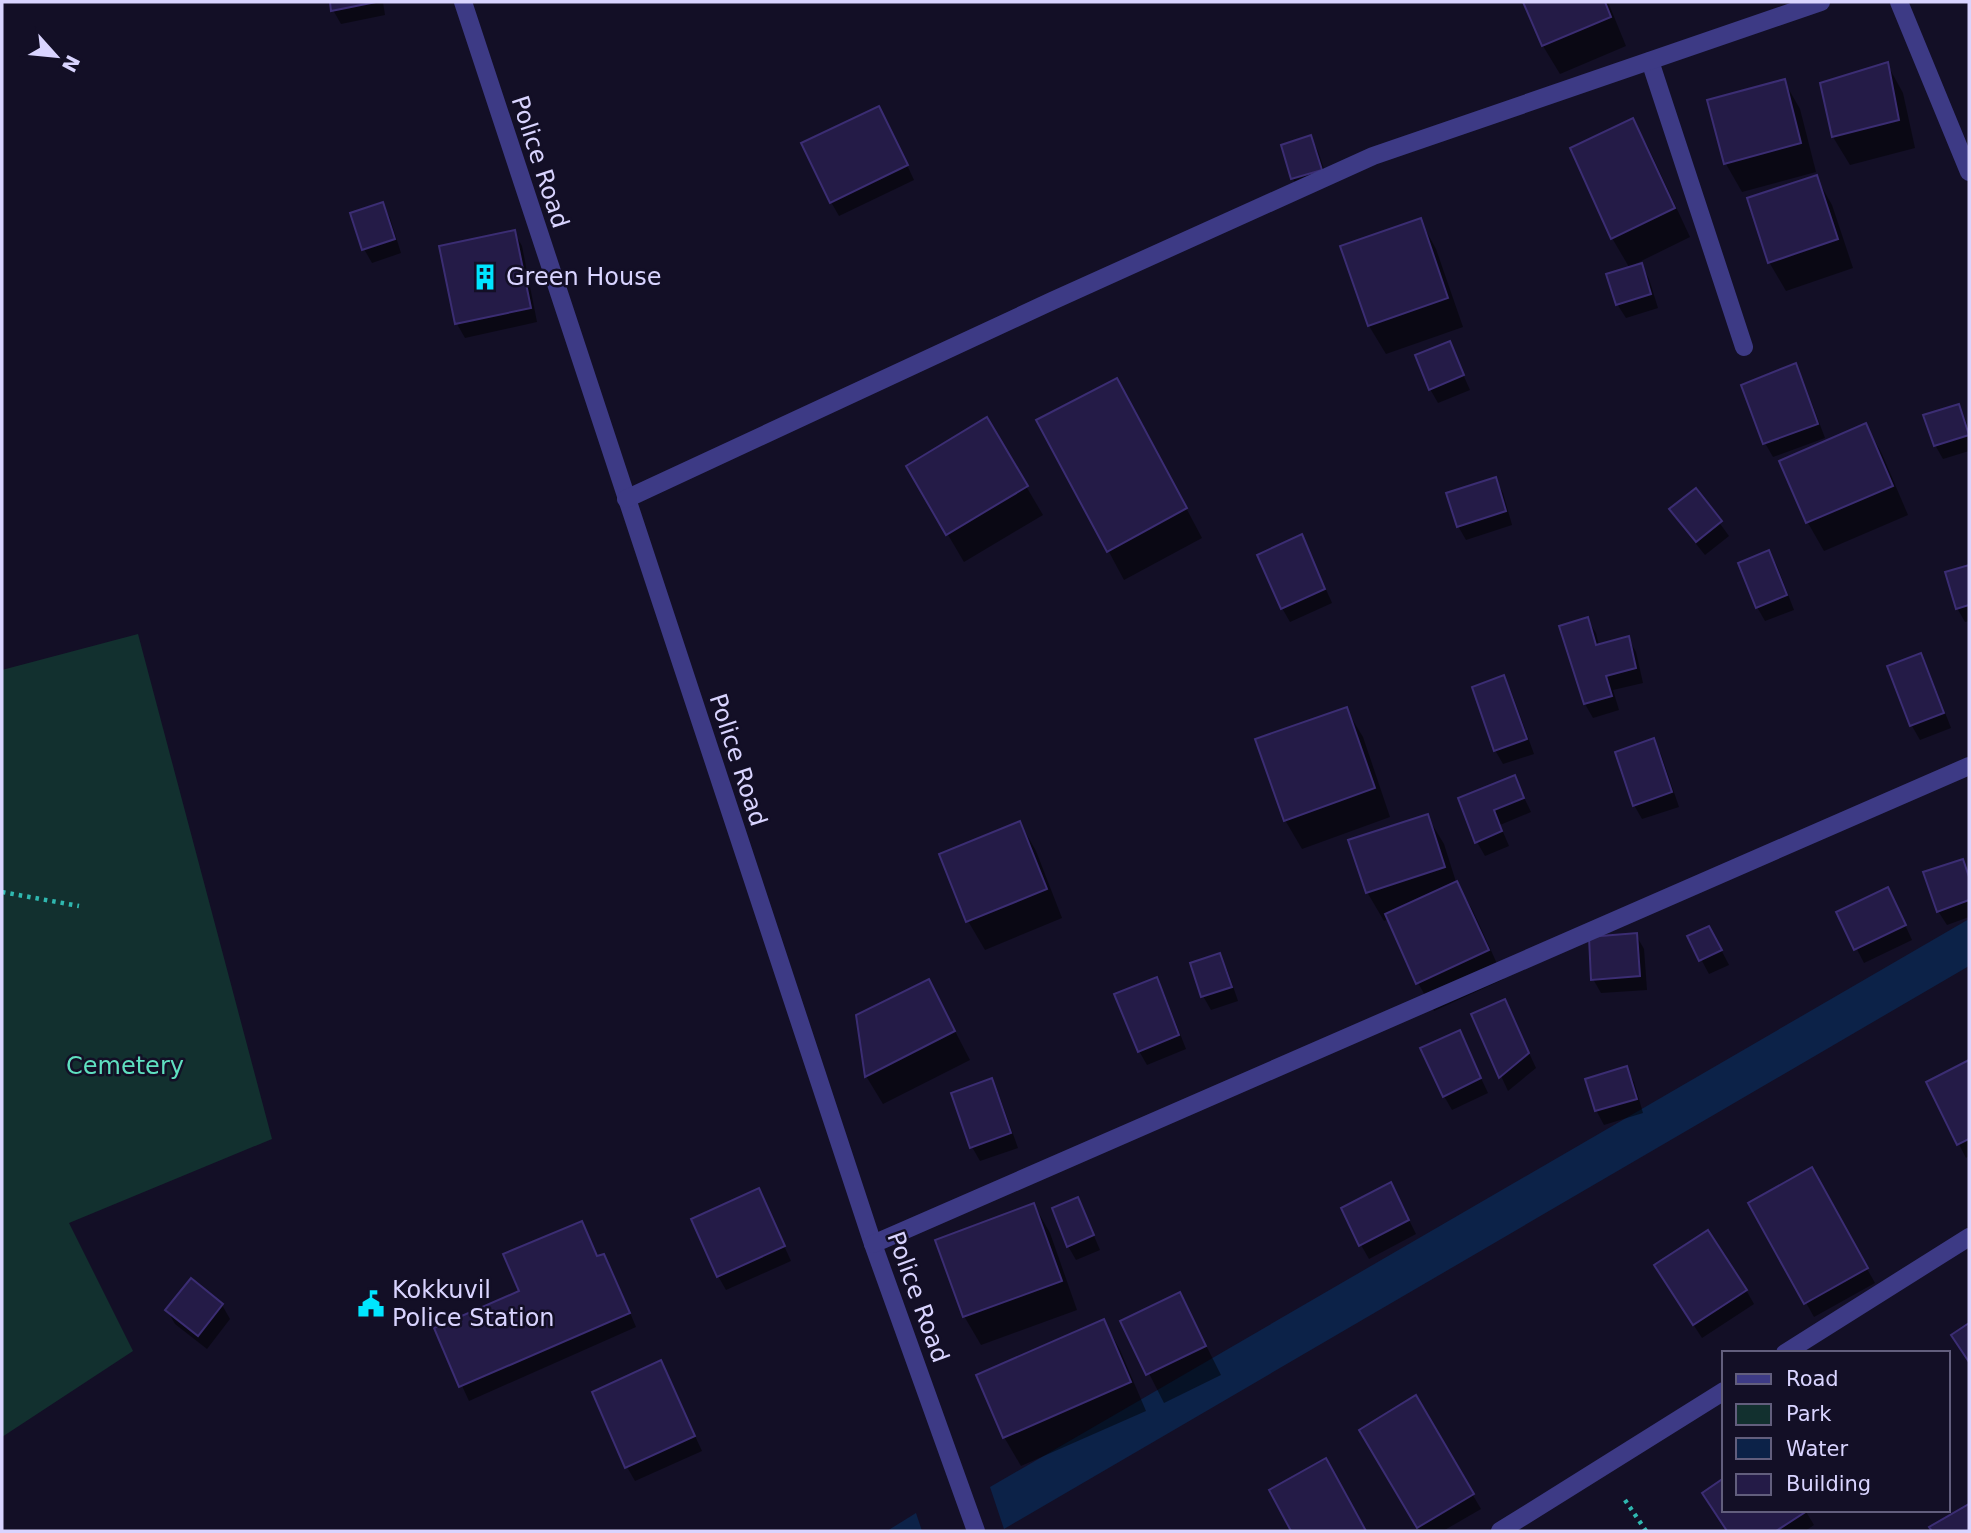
<svg xmlns="http://www.w3.org/2000/svg" width="1971" height="1533" font-family="'DejaVu Sans',sans-serif">
  <style>
    .green { fill: #12302f }
    .water { fill: #0c2248 }
    .shadow { fill: #0007 }
    .building { fill: #241b47; stroke: #3b2d73; stroke-width: 2 }
    .lines { fill: none; stroke-linecap: round; stroke-linejoin: round }
    .path { stroke: #2fb8b0; stroke-width: 4.5; stroke-dasharray: 3.5 5; stroke-linecap: butt }
    .service { stroke: #3d3a85; stroke-width: 18 }
    .minor { stroke: #3d3a85; stroke-width: 18 }
    .labels { text-anchor: middle; stroke-width: 5; stroke-linejoin: round; paint-order: stroke }
    .street-label { font-size: 24px; fill: #d9d4ff; stroke: #130f26 }
    .poi-label { font-size: 24px; fill: #d9d4ff; stroke: #130f26; text-anchor: start }
    .park-label { font-size: 24px; fill: #5fe0c0; stroke: #130f26 }
  </style>
  <rect width="100%" height="100%" fill="#130f26"/>
  <path class="green" d="M138 634 272 1139 69 1223 133 1351 2 1437V670Z"/>
  <g class="water">
    <path d="M1969 919V966L1004 1529 990 1487Z"/>
    <path d="M916 1513 922 1531H887Z"/>
  </g>
  <g class="shadow">
    <path d="M331 2H383L385 15 341 24 333 10Z"/>
    <path d="M1525 2H1608L1626 46 1560 74 1543 46Z"/>
    <path d="M1887 64 1903 93 1915 148 1850 165 1833 137 1822 85Z"/>
    <path d="M1784 81 1800 109 1816 172 1742 192 1726 164 1709 101Z"/>
    <path d="M1633 120 1649 149 1690 237 1629 267 1612 238Z"/>
    <path d="M887 122 914 180 839 216 831 202Z"/>
    <path d="M1310 137 1318 151 1329 184 1301 193 1293 179 1283 146Z"/>
    <path d="M1816 177 1832 205 1853 268 1786 291 1769 262Z"/>
    <path d="M382 204 390 218 401 253 372 263 364 249Z"/>
    <path d="M1420 220 1436 249 1463 327 1386 354 1369 326Z"/>
    <path d="M514 232 522 246 537 322 465 338 457 324Z"/>
    <path d="M1641 265 1649 279 1658 308 1626 318 1617 304Z"/>
    <path d="M1449 343 1470 390 1438 403 1430 389Z"/>
    <path d="M1795 366 1803 380 1825 438 1773 457 1765 443 1743 386Z"/>
    <path d="M1959 406 1969 428V451L1943 459 1935 445Z"/>
    <path d="M1133 408 1202 538 1124 580 1039 421Z"/>
    <path d="M987 420 1043 515 964 562 908 467Z"/>
    <path d="M1866 425 1882 454 1908 515 1824 551 1808 523 1781 461Z"/>
    <path d="M1495 479 1503 493 1512 525 1466 540 1458 526Z"/>
    <path d="M1696 491 1729 536 1705 555 1680 524 1672 510Z"/>
    <path d="M1309 551 1332 603 1290 622 1282 608Z"/>
    <path d="M1769 552 1777 566 1794 610 1765 621 1757 607Z"/>
    <path d="M1969 567V621L1965 622 1957 608 1947 573Z"/>
    <path d="M1587 619 1596 633 1599 646 1628 638 1636 652 1643 683 1613 690 1619 710 1593 718 1585 704Z"/>
    <path d="M1920 655 1928 669 1951 728 1920 740 1912 726 1889 667Z"/>
    <path d="M1503 677 1511 691 1534 754 1503 764 1495 750Z"/>
    <path d="M1346 709 1363 737 1390 817 1302 849 1285 820Z"/>
    <path d="M1653 740 1661 754 1679 807 1642 819 1634 805Z"/>
    <path d="M1514 777 1531 812 1500 825 1509 846 1485 856 1477 842 1460 799Z"/>
    <path d="M1427 816 1444 844 1456 882 1473 911 1504 979 1434 1011 1418 983 1389 919 1384 921 1367 892Z"/>
    <path d="M1020 823 1036 851 1062 918 985 950 968 921 942 855Z"/>
    <path d="M1962 861 1969 874V917L1947 925 1938 911Z"/>
    <path d="M1895 903 1912 940 1864 963 1838 912Z"/>
    <path d="M1636 935 1644 949 1647 990 1601 993 1593 979Z"/>
    <path d="M1689 937 1717 942 1729 965 1709 974Z"/>
    <path d="M1219 955 1227 969 1238 1001 1211 1010 1203 996Z"/>
    <path d="M1156 979 1164 993 1186 1049 1147 1065 1139 1051Z"/>
    <path d="M929 981 970 1060 883 1104 866 1076Z"/>
    <path d="M1473 1015 1512 1016 1536 1068 1508 1091Z"/>
    <path d="M1459 1032 1488 1093 1452 1110 1444 1096Z"/>
    <path d="M1969 1062V1156L1966 1158 1928 1083Z"/>
    <path d="M1626 1068 1634 1082 1643 1113 1604 1125 1596 1110Z"/>
    <path d="M991 1081 999 1095 1018 1148 980 1161 972 1147Z"/>
    <path d="M1811 1170 1875 1283 1814 1317 1751 1204Z"/>
    <path d="M759 1191 791 1261 726 1290 718 1276Z"/>
    <path d="M1398 1198 1416 1234 1369 1259 1361 1245Z"/>
    <path d="M1078 1199 1100 1250 1076 1260 1068 1246Z"/>
    <path d="M1034 1205 1050 1233 1077 1310 981 1345 964 1316Z"/>
    <path d="M582 1223 598 1258 603 1256 612 1270 636 1327 469 1401 436 1329 521 1292Z"/>
    <path d="M1664 1279 1746 1290 1754 1304 1702 1338Z"/>
    <path d="M1180 1294 1221 1375 1164 1403 1123 1322Z"/>
    <path d="M222 1305 230 1319 207 1349 175 1324 167 1310Z"/>
    <path d="M1104 1321 1120 1350 1146 1411 1021 1466 1004 1437Z"/>
    <path d="M661 1363 702 1451 635 1481 627 1467Z"/>
    <path d="M1416 1398 1481 1509 1443 1531H1420L1361 1430Z"/>
    <path d="M1724 1480V1510H1805L1814 1525 1805 1531H1728L1704 1493Z"/>
  </g>
  <g class="building">
    <path d="M330 2H376L331 11Z"/>
    <path d="M1523 2H1605L1611 17 1542 46Z"/>
    <path d="M1888 62 1899 120 1832 137 1820 83Z"/>
    <path d="M1785 79 1801 143 1724 164 1707 100Z"/>
    <path d="M879 106 908 165 830 203 801 143Z"/>
    <path d="M1633 118 1675 208 1611 239 1570 148Z"/>
    <path d="M1311 135 1322 170 1291 179 1281 145Z"/>
    <path d="M1817 175 1838 239 1768 263 1747 198Z"/>
    <path d="M383 202 395 239 362 250 350 213Z"/>
    <path d="M1421 218 1448 298 1368 326 1340 246Z"/>
    <path d="M515 230 531 308 455 324 439 246Z"/>
    <path d="M1642 263 1651 294 1616 305 1606 274Z"/>
    <path d="M1450 341 1464 375 1429 390 1415 355Z"/>
    <path d="M1796 363 1818 424 1763 444 1741 385Z"/>
    <path d="M1117 378 1187 508 1107 552 1036 420Z"/>
    <path d="M1959 404 1969 435 1934 446 1923 415Z"/>
    <path d="M987 417 1028 486 946 535 906 466Z"/>
    <path d="M1866 423 1893 486 1806 523 1779 461Z"/>
    <path d="M1496 477 1506 511 1457 527 1446 493Z"/>
    <path d="M1696 488 1722 521 1696 542 1669 509Z"/>
    <path d="M1302 534 1325 589 1281 609 1257 555Z"/>
    <path d="M1769 550 1787 595 1756 608 1738 563Z"/>
    <path d="M1969 565V605L1956 609 1945 572Z"/>
    <path d="M1588 617 1596 645 1629 636 1636 668 1606 676 1612 696 1584 704 1559 626Z"/>
    <path d="M1921 653 1944 713 1910 726 1887 666Z"/>
    <path d="M1504 675 1527 739 1494 751 1472 687Z"/>
    <path d="M1347 707 1375 788 1284 821 1255 739Z"/>
    <path d="M1654 738 1672 792 1633 806 1615 752Z"/>
    <path d="M1515 775 1524 798 1494 810 1502 831 1475 843 1458 798Z"/>
    <path d="M1428 814 1445 867 1366 893 1348 840Z"/>
    <path d="M1020 821 1047 889 966 922 939 854Z"/>
    <path d="M1963 859 1969 877V900L1937 912 1923 872Z"/>
    <path d="M1457 881 1489 950 1416 984 1385 914Z"/>
    <path d="M1888 887 1906 925 1854 950 1836 912Z"/>
    <path d="M1709 926 1722 950 1699 961 1687 936Z"/>
    <path d="M1637 933 1640 976 1591 980 1589 937Z"/>
    <path d="M1220 953 1232 987 1201 997 1190 963Z"/>
    <path d="M1157 977 1179 1035 1138 1052 1114 994Z"/>
    <path d="M929 979 955 1031 865 1077 856 1015Z"/>
    <path d="M1505 999 1529 1053 1499 1078 1471 1014Z"/>
    <path d="M1460 1030 1481 1078 1443 1097 1420 1048Z"/>
    <path d="M1969 1060V1139L1957 1145 1926 1082Z"/>
    <path d="M1627 1066 1637 1099 1595 1111 1585 1079Z"/>
    <path d="M992 1078 1011 1133 970 1148 951 1093Z"/>
    <path d="M1812 1167 1868 1268 1804 1304 1748 1203Z"/>
    <path d="M1391 1182 1409 1220 1359 1246 1341 1208Z"/>
    <path d="M759 1188 785 1246 717 1277 691 1219Z"/>
    <path d="M1078 1197 1094 1235 1067 1247 1052 1208Z"/>
    <path d="M1034 1203 1062 1281 963 1317 935 1240Z"/>
    <path d="M582 1221 597 1256 604 1254 630 1313 459 1387 434 1328 519 1291 503 1254Z"/>
    <path d="M1708 1230 1747 1290 1693 1325 1654 1265Z"/>
    <path d="M191 1278 223 1304 198 1336 165 1310Z"/>
    <path d="M1180 1292 1206 1346 1146 1375 1120 1321Z"/>
    <path d="M1104 1319 1131 1382 1003 1438 976 1375Z"/>
    <path d="M1969 1323V1362L1951 1335Z"/>
    <path d="M661 1360 695 1436 625 1468 592 1392Z"/>
    <path d="M1416 1395 1474 1494 1417 1528 1359 1430Z"/>
    <path d="M1326 1458 1366 1531H1291L1269 1490Z"/>
    <path d="M1724 1478V1510L1807 1511 1776 1531H1727L1702 1493Z"/>
    <path d="M1969 1504V1531H1932L1929 1527Z"/>
  </g>
  <g class="lines">
    <g class="path">
      <path d="M2 892 79 906"/>
      <path d="M1625 1500 1646 1531"/>
    </g>
    <g class="service">
      <path d="M1899 2 1969 172"/>
      <path d="M1650 61 1744 347"/>
    </g>
    <g class="minor">
      <path d="M463 2 873 1244 976 1531"/>
      <path d="M626 499 1052 301 1373 156 1821 2"/>
      <path d="M873 1244 1969 766"/>
      <path d="M1785 1353 1969 1237"/>
      <path d="M1500 1531 1724 1391"/>
    </g>
  </g>
  <defs>
    <g id="building-bare" transform="scale(2.1)"><path d="M-4-6H4V6H1V3H-1V6H-4ZM-2.5-4.3h1.7v1.8h-1.7ZM.8-4.3h1.7v1.8H.8ZM-2.5-1h1.7V.8h-1.7ZM.8-1h1.7V.8H.8Z" fill="#00e5ff" stroke="#130f26" stroke-width="2.5" paint-order="stroke"/></g>
    <g id="civic-bare" transform="scale(2.1)"><path d="M-.6-6.5H3V-4.5H.6V-3L4-1V1h2V6H-6V1h2V-1L-.6-3ZM-1.2 2.5V6h2.4V2.5Z" fill="#00e5ff" stroke="#130f26" stroke-width="2.5" paint-order="stroke"/></g>
  </defs>
  <g fill-rule="evenodd">
    <use href="#building-bare" x="485" y="277"/>
    <use href="#civic-bare" x="371" y="1304"/>
  </g>
  <g class="labels">
    <g class="street-label">
      <text transform="translate(540 162) rotate(72)" y="8">Police Road</text>
      <text transform="translate(738 760) rotate(72)" y="8">Police Road</text>
      <text transform="translate(918 1297) rotate(70)" y="8">Police Road</text>
    </g>
    <g class="poi-label">
      <text x="506" y="285">Green House</text>
      <text x="392" y="1298">Kokkuvil<tspan x="392" dy="28">Police Station</tspan></text>
    </g>
    <g class="park-label">
      <text x="125" y="1074">Cemetery</text>
    </g>
  </g>
  <rect width="1971" height="1533" fill="none" stroke="#d9d4ff" stroke-width="7"/>
  <rect x="1722" y="1351" width="228" height="161" fill="#130f26" stroke="#625e7d" stroke-width="2"/>
  <rect x="1736" y="1374" width="35" height="10" fill="#3d3a85" stroke="#625e7d" stroke-width="2"/>
  <text x="1786" y="1386" font-size="21" fill="#d9d4ff">Road</text>
  <rect x="1736" y="1404" width="35" height="21" fill="#12302f" stroke="#625e7d" stroke-width="2"/>
  <text x="1786" y="1421" font-size="21" fill="#d9d4ff">Park</text>
  <rect x="1736" y="1438" width="35" height="21" fill="#0c2248" stroke="#625e7d" stroke-width="2"/>
  <text x="1786" y="1456" font-size="21" fill="#d9d4ff">Water</text>
  <rect x="1736" y="1474" width="35" height="21" fill="#241b47" stroke="#625e7d" stroke-width="2"/>
  <text x="1786" y="1491" font-size="21" fill="#d9d4ff">Building</text>
  <g transform="translate(56 56) rotate(117)" stroke="#130f26" stroke-width="5" paint-order="stroke">
  <path d="M0-5L12 26L0 18L-12 26Z" fill="#d9d4ff"/>
  <text y="-10" font-size="19" font-weight="bold" text-anchor="middle" fill="#d9d4ff">N</text>
  </g>
</svg>
